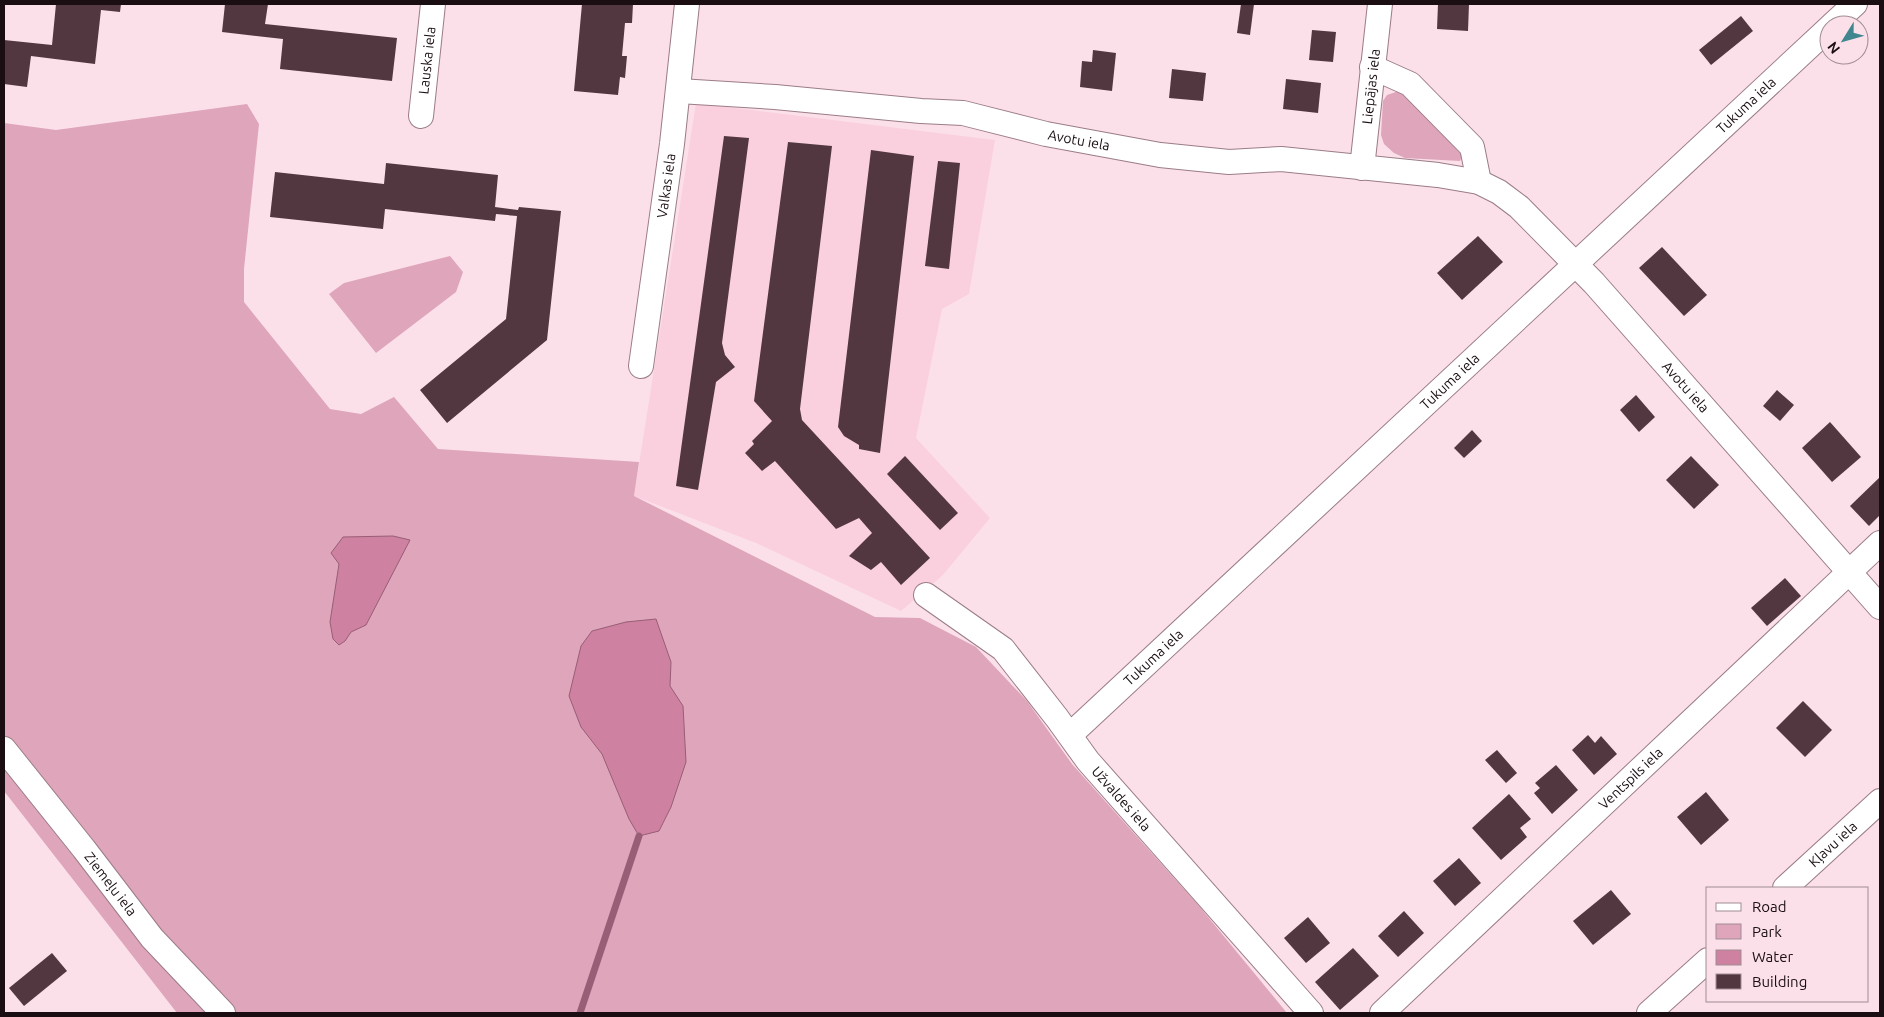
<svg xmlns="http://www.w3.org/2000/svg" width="1884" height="1017" font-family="Ubuntu,sans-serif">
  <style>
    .built { fill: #fad0df }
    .green { fill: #dea5bb }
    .water { fill: #ce81a0; stroke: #985e76 }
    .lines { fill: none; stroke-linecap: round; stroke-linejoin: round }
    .stream { stroke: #985e76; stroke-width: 7 }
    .building { fill: #523741 }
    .minor-casing { stroke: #9b7c87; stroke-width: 26 }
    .minor { stroke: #fff; stroke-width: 24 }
    .labels { text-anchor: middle; stroke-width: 5; stroke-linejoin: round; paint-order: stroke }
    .street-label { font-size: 14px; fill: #1a0e13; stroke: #fbe0ea }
  </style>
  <rect width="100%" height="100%" fill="#fbe0ea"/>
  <path class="built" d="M696 103 995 140 969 294 942 309 916 438 990 518 943 575 901 611 756 543 634 496Z"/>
  <g class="green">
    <path d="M1399 91 1405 94 1461 154 1462 157 1460 161 1405 158 1394 153 1384 144 1381 135 1383 101 1387 95Z"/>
    <path d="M247 104 259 124 244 269V302L330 409 361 414 394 397 438 449 639 462 634 496 875 617 920 618 976 647 1027 701 1072 764 1199 906 1287 1013H177L4 791V123L56 130Z"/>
    <path d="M450 256 463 272 456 292 376 353 329 294 344 283Z"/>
  </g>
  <g class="water">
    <path d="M393 536 410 540 366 625 351 632 345 641 339 645 333 639 330 622 339 564 331 553 343 537Z"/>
    <path d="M656 619 671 662 670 686 683 706 686 762 671 807 659 831 639 836 629 819 602 754 581 727 569 696 581 646 592 631 626 622Z"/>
  </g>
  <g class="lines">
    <path class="stream" d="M580 1013 639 836"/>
  </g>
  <g class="building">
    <path d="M56 4H121L120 12 101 10 95 64 31 56 27 87 4 84V40L52 45Z"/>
    <path d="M225 4H268L265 24 397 38 392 81 280 69 283 39 222 32Z"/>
    <path d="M582 4H633L632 23H625L622 56H627L625 78 620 77 618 95 574 91Z"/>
    <path d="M1241 4H1254L1250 35 1237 33Z"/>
    <path d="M1438 4H1469L1468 31 1437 29Z"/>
    <path d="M1741 16 1753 31 1711 65 1699 50Z"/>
    <path d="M1312 30 1336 32 1333 62 1309 60Z"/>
    <path d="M1093 50 1116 53 1112 91 1080 87 1082 61 1092 62Z"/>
    <path d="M1172 69 1206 73 1203 101 1169 98Z"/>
    <path d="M1286 79 1321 83 1318 113 1283 109Z"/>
    <path d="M724 136 749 138 722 343 725 355 735 367 716 382 698 490 676 486Z"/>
    <path d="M788 142 832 146 800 409 802 420 930 558 901 585 881 562 871 570 849 556 872 533 859 518 836 529 775 461 762 471 745 453 754 444 752 441 772 421 754 401Z"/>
    <path d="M871 150 914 156 880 453 859 449V445L844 436 838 427Z"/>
    <path d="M938 161 960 163 949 269 925 266Z"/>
    <path d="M386 163 498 175 495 207 518 210 519 207 561 211 547 340 447 423 420 390 506 319 517 216 496 214 495 221 385 209 383 229 270 217 275 172 384 184Z"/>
    <path d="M1478 236 1503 262 1462 300 1437 273Z"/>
    <path d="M1662 247 1707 295 1684 316 1639 268Z"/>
    <path d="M1777 390 1794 405 1780 421 1763 406Z"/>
    <path d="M1636 395 1655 417 1639 432 1620 410Z"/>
    <path d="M1830 422 1861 457 1832 482 1802 448Z"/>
    <path d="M1472 430 1482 441 1464 458 1454 448Z"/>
    <path d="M905 456 958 513 940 530 887 474Z"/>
    <path d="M1691 456 1719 485 1694 509 1666 480Z"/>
    <path d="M1880 477V515L1869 526 1850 506Z"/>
    <path d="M1785 578 1801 596 1767 626 1751 608Z"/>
    <path d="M1803 701 1832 730 1805 757 1776 728Z"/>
    <path d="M1588 735 1595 743 1601 736 1617 754 1594 775 1572 750Z"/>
    <path d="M1497 750 1517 773 1506 783 1485 760Z"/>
    <path d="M1556 765 1578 790 1552 814 1534 793 1540 788 1535 783Z"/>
    <path d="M1706 792 1729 820 1701 845 1677 817Z"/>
    <path d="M1509 794 1531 819 1520 828 1527 837 1501 860 1472 828Z"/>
    <path d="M1459 858 1481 883 1455 906 1433 881Z"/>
    <path d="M1611 890 1631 914 1593 945 1573 921Z"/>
    <path d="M1404 911 1424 933 1398 957 1378 936Z"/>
    <path d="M1308 917 1330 943 1306 963 1284 938Z"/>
    <path d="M1353 948 1379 976 1340 1010 1315 982Z"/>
    <path d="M52 953 67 971 24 1006 9 988Z"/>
  </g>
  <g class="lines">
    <g class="minor-casing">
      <g id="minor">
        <path d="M1832 25 1855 4"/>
        <path d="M1372 67 1410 84 1472 147 1479 182"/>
        <path id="s1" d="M679 91 775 97 921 111 963 113 1046 134 1160 155 1229 162 1281 159 1438 175 1479 182 1499 192 1519 207 1594 283 1880 607"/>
        <path id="s2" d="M421 116 433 4"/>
        <path id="s3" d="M1362 168 1380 4"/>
        <path id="s4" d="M641 366 672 144 687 4"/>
        <path id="s5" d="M926 595 1003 649 1057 718 1088 761 1311 1013"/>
        <path id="s6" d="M1070 735 1829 28"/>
        <path id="s7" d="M4 749 84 849 152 938 223 1013"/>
        <path id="s8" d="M1785 888 1880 801"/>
        <path id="s9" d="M1382 1013 1880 543"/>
        <path d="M1649 1013 1708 960"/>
      </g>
    </g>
    <use href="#minor" class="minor"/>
  </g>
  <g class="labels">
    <g class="street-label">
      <text dy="5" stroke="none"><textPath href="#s2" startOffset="56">Lauska iela</textPath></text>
      <text dy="5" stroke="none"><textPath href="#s3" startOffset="82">Liepājas iela</textPath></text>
      <text dy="5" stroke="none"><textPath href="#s6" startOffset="924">Tukuma iela</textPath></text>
      <text dy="5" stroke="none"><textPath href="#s1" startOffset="404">Avotu iela</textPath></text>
      <text dy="5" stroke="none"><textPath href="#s4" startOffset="182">Valkas iela</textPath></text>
      <text dy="5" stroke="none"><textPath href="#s6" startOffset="519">Tukuma iela</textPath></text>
      <text dy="5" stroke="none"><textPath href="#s1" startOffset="1100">Avotu iela</textPath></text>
      <text dy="5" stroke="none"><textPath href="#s6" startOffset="114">Tukuma iela</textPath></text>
      <text dy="5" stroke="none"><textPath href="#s9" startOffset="342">Ventspils iela</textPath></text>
      <text dy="5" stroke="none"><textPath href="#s5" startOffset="285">Užvaldes iela</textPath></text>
      <text dy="5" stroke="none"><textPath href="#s8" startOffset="65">Kļavu iela</textPath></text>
      <text dy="5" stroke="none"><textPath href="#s7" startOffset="172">Ziemeļu iela</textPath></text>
    </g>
  </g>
  <rect width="1884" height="1017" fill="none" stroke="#1a0e13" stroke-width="10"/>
  <rect x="1706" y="887" width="162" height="115" fill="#fbe0ea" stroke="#a18c94"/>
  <rect x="1716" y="903" width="25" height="8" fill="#ffffff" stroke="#a18c94"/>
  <text x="1752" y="912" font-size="15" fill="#1a0e13">Road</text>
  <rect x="1716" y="924" width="25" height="15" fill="#dea5bb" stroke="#a18c94"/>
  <text x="1752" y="937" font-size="15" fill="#1a0e13">Park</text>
  <rect x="1716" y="950" width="25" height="15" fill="#ce81a0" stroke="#a18c94"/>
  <text x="1752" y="962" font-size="15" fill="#1a0e13">Water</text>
  <rect x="1716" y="974" width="25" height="15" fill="#523741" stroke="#a18c94"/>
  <text x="1752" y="987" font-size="15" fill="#1a0e13">Building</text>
  <g transform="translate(1844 40) rotate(233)"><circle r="24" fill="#fbe0ea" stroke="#a18c94"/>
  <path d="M0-4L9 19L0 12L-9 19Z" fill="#3f868e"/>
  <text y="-8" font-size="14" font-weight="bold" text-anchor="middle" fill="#1a0e13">N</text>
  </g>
</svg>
